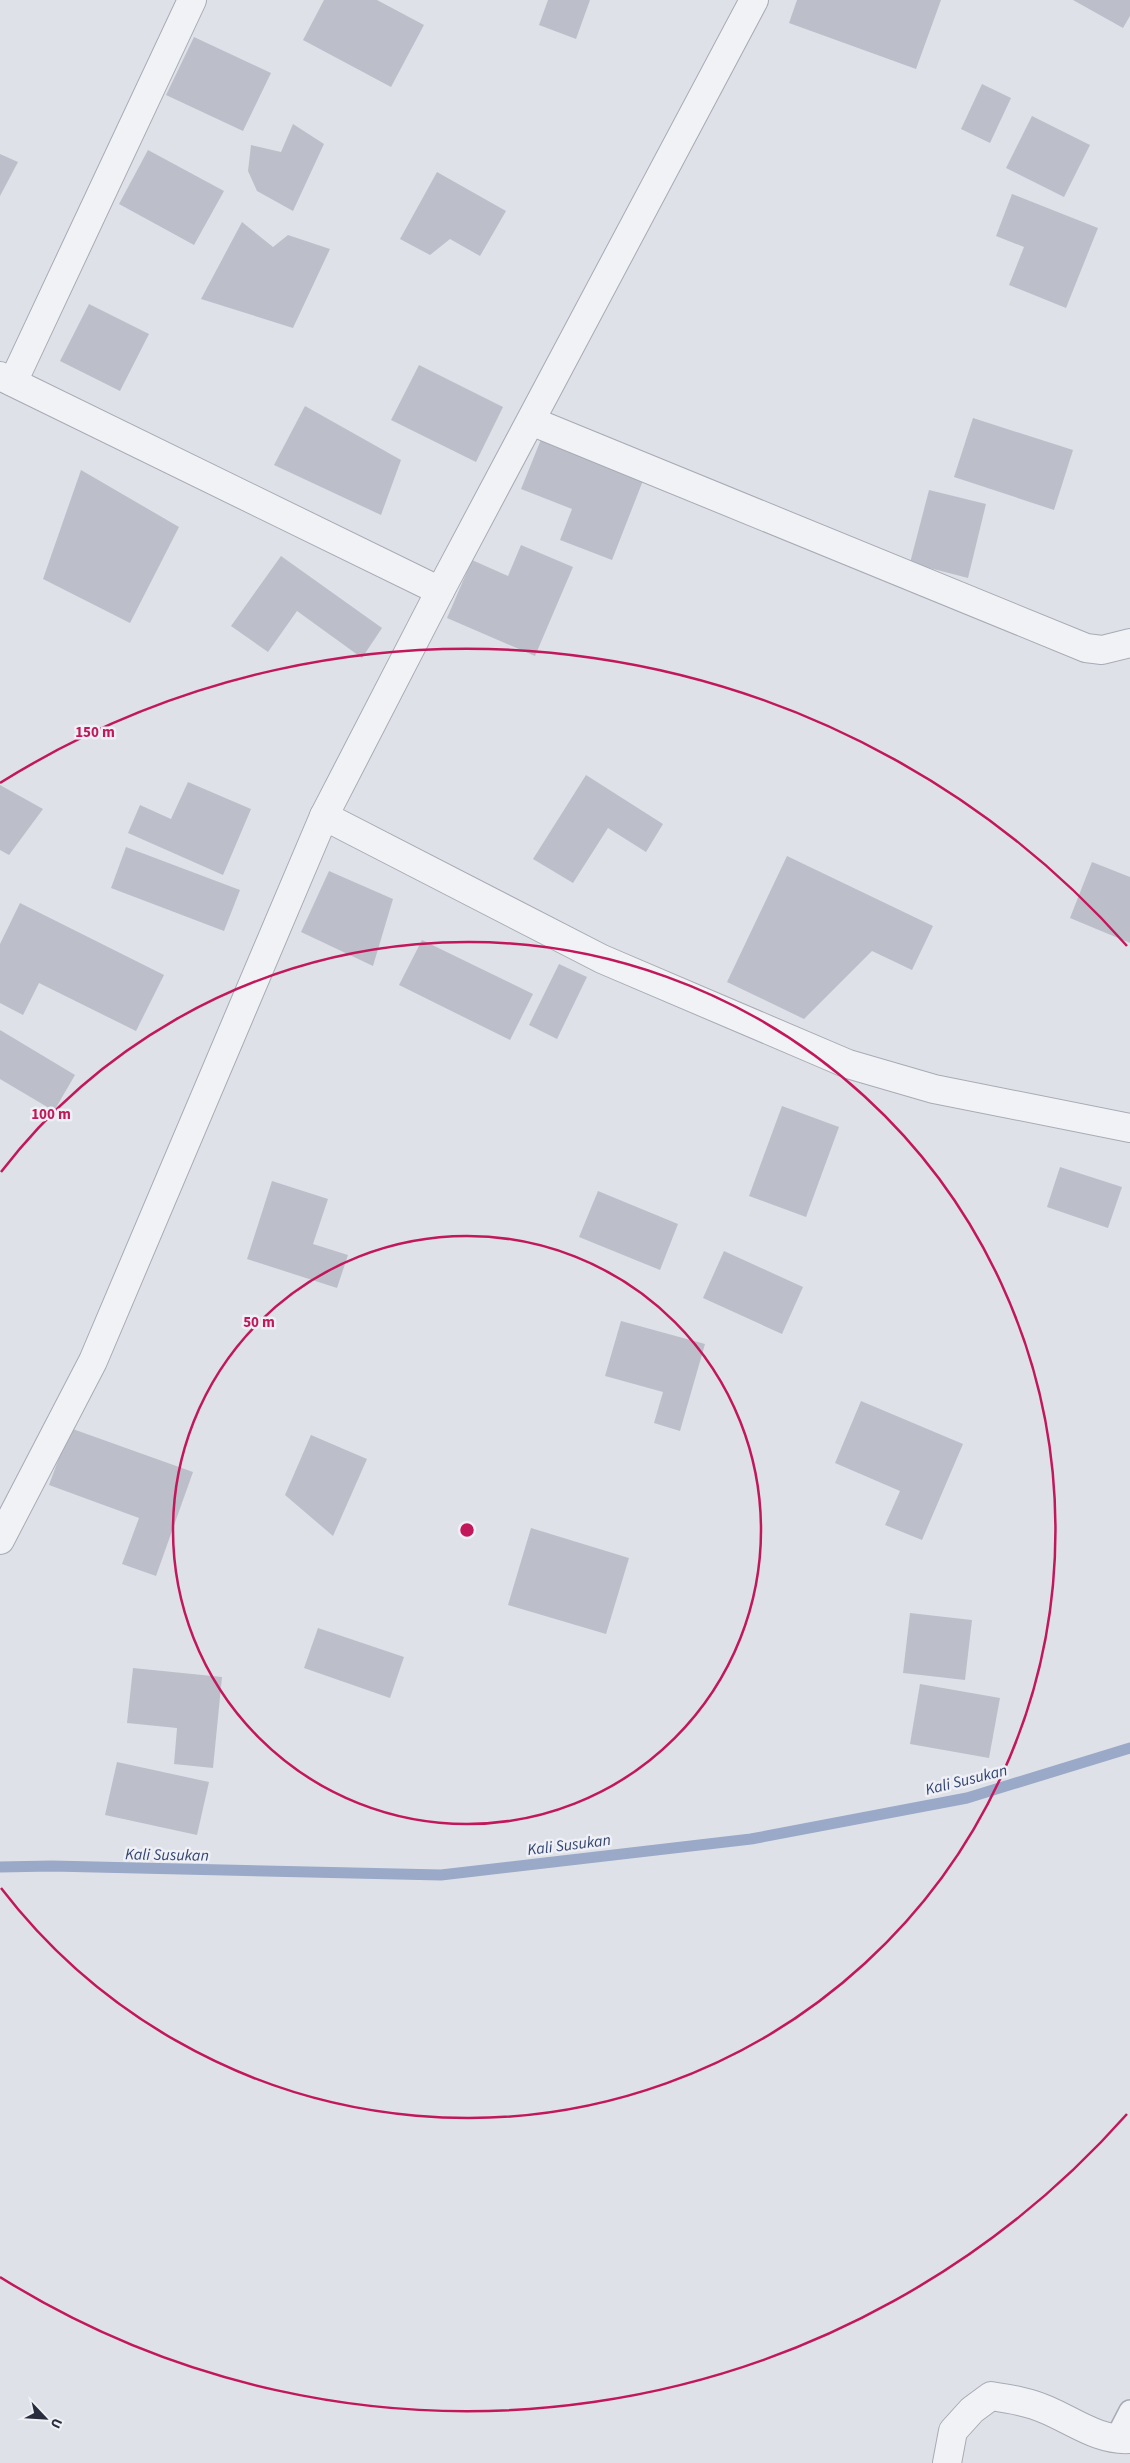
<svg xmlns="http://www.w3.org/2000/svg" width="1130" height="2463" font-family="'Source Sans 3',sans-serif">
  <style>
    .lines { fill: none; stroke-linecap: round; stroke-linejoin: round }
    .stream { stroke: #9aa9c7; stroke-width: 11 }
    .building { fill: #bcbfca }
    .service-casing { stroke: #a8abb5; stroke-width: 24 }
    .minor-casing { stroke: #a8abb5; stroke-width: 30 }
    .service { stroke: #f1f2f6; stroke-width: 21 }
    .minor { stroke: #f1f2f6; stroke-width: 28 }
    .ring { fill: none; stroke: #c2185b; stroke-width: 2.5 }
    .labels { text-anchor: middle; stroke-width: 5; stroke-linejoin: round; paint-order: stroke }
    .water-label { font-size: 16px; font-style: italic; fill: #344571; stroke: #eef0f5 }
    .centre { fill: #c2185b; stroke: #eef0f5; stroke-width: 2.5 }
    .ring-label { font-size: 15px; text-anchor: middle; font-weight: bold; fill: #c2185b; stroke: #eef0f5; stroke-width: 5; stroke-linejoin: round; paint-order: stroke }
  </style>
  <rect width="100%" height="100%" fill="#dfe1e8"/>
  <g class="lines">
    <path class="stream" d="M0 1867 52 1866 441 1875 751 1839 967 1798 1130 1748"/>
  </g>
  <g class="building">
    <path d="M324 0H377L424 25 391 87 303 40Z"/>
    <path d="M548 0H590L576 39 539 25Z"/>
    <path d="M797 0H941L916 69 789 23Z"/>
    <path d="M1073 0H1130V16L1123 28Z"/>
    <path d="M194 37 271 73 243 131 166 95Z"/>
    <path d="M982 84 1011 98 990 143 961 129Z"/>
    <path d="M1032 116 1090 145 1064 197 1006 168Z"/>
    <path d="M293 124 324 144 293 211 257 191 248 171 251 145 281 152Z"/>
    <path d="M148 150 224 191 194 245 119 204Z"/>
    <path d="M0 154 18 162 0 196Z"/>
    <path d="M437 172 506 211 480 256 450 239 430 255 400 239Z"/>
    <path d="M1012 194 1098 228 1066 308 1009 285 1024 247 996 236Z"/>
    <path d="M242 222 273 247 288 235 330 249 293 328 201 299Z"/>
    <path d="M89 304 149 334 120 391 60 361Z"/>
    <path d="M419 365 503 407 476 462 391 420Z"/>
    <path d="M305 406 401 460 381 515 274 465Z"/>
    <path d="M973 418 1073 450 1054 510 954 477Z"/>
    <path d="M542 437 644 478 612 560 560 540 572 509 521 489Z"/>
    <path d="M81 470 179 527 130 623 43 579Z"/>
    <path d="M929 490 986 504 968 578 910 563Z"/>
    <path d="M521 545 573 567 535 656 447 618 472 560 508 576Z"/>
    <path d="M281 556 382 628 362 658 297 611 268 652 231 626Z"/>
    <path d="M586 775 663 824 646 852 608 828 573 883 533 859Z"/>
    <path d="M188 782 251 809 223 875 128 833 140 805 171 819Z"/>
    <path d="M0 785 43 809 9 855 0 850Z"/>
    <path d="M126 847 240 890 224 931 111 888Z"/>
    <path d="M787 856 933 926 912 970 872 951 804 1019 727 982Z"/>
    <path d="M1092 862 1130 877V943L1070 918Z"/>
    <path d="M329 871 393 899 373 966 301 932Z"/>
    <path d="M20 903 164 975 136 1031 39 983 23 1015 0 1003V944Z"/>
    <path d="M422 940 533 994 510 1040 399 985Z"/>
    <path d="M559 964 587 977 557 1039 529 1025Z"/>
    <path d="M0 1030 75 1075 54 1111 0 1079Z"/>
    <path d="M782 1106 839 1127 806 1217 749 1196Z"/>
    <path d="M1060 1167 1122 1187 1108 1228 1047 1207Z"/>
    <path d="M272 1181 328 1199 313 1244 348 1255 337 1288 247 1259Z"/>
    <path d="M598 1191 678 1224 660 1270 579 1237Z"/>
    <path d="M724 1251 803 1287 782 1334 703 1298Z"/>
    <path d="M621 1321 705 1344 680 1431 654 1423 663 1392 605 1376Z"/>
    <path d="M861 1401 963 1444 922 1540 885 1525 900 1491 835 1463Z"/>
    <path d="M70 1428 193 1472 156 1576 122 1564 139 1518 49 1485Z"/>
    <path d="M311 1435 367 1459 333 1536 285 1495Z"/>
    <path d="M531 1528 629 1558 606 1634 508 1605Z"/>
    <path d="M910 1613 972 1620 965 1680 903 1673Z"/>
    <path d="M318 1628 404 1657 390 1698 304 1668Z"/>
    <path d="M133 1668 222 1677 213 1768 174 1764 177 1728 127 1723Z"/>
    <path d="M920 1684 1000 1698 989 1758 910 1744Z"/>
    <path d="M117 1762 209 1782 197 1835 105 1815Z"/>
  </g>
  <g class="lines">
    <g class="service-casing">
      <path id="service" d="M1115 2440 1130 2411"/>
    </g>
    <g class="minor-casing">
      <g id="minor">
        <path d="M0 376 440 591"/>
        <path d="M13 382 192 0"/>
        <path d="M531 421 1086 648 1102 650 1130 643"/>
        <path d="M324 816 602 959 848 1064 934 1089 1130 1128"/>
        <path d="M0 1540 93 1361 324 816 440 591 754 0"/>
        <path d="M947 2463 953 2431 972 2410 991 2396C1010 2399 1029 2402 1047 2410 1075 2422 1099 2441 1130 2439"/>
      </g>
    </g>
    <use href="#service" class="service"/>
    <use href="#minor" class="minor"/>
  </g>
  <g class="ring">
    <circle cx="467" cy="1530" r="294"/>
    <path d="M1 1172A588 588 0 1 1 1 1888"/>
    <path d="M1127 2114A881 881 0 0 1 0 2277M0 783A881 881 0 0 1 1127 946"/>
  </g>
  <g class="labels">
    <g class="water-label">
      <text transform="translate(966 1779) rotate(-14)" y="6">Kali Susukan</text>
      <text transform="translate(569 1844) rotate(-7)" y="6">Kali Susukan</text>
      <text transform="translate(167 1854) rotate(1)" y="6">Kali Susukan</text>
    </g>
  </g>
  <circle cx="467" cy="1530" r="8" class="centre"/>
  <g class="ring-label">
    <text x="95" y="737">150 m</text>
    <text x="51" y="1119">100 m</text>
    <text x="259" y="1327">50 m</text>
  </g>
  <g transform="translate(45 2418) rotate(115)" stroke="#eef0f5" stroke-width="4" paint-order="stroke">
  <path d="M0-4L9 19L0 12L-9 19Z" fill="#282d3e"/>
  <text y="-8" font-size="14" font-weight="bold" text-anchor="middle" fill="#282d3e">U</text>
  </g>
</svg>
